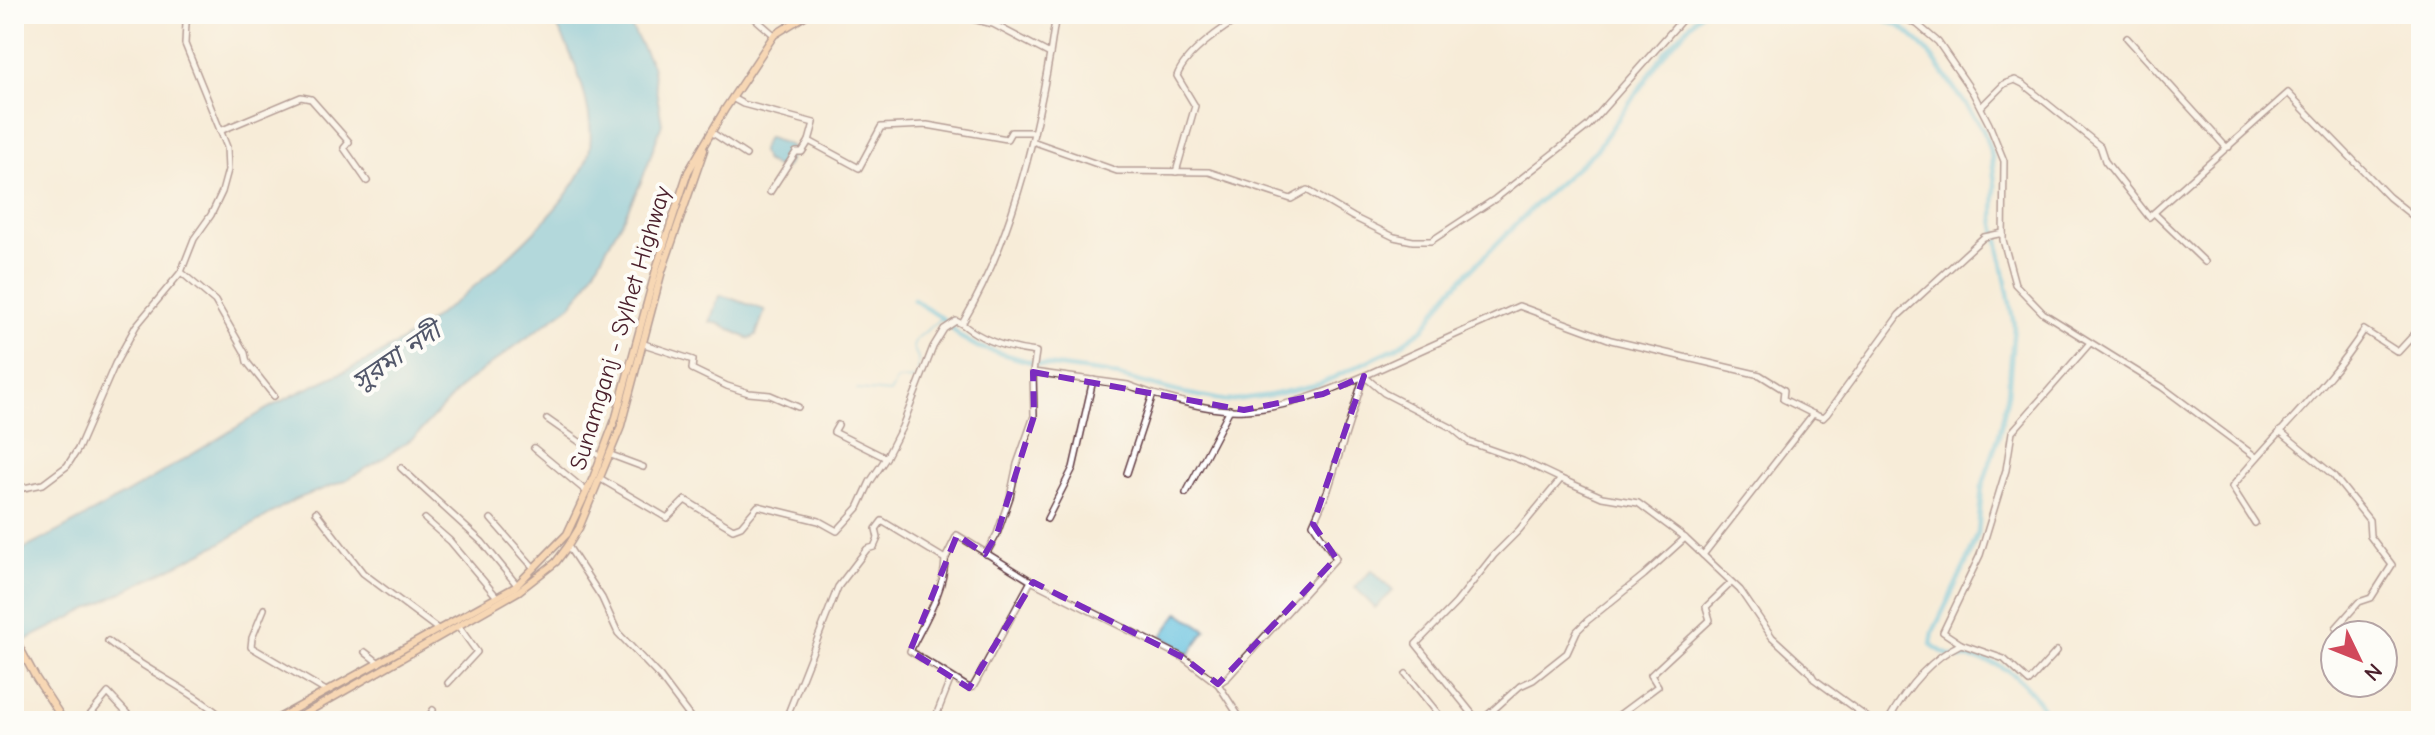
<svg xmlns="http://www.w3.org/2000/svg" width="2435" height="735" font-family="'Comic Neue','Noto Sans Bengali',sans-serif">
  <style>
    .water { fill: #60bfde; stroke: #556f84; stroke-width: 2 }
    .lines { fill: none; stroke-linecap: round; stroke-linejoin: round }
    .stream { stroke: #60bfde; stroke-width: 2 }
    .canal { stroke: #60bfde; stroke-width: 5 }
    .minor-casing { stroke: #643e45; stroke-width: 8 }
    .major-casing { stroke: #643e45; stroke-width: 9 }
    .minor { stroke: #fff; stroke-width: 5 }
    .major { stroke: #f7bd88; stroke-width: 6 }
    .marked { fill: none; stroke: #7b2cbf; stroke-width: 6; stroke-dasharray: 16 10; stroke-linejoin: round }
    .labels { text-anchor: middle; stroke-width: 8; stroke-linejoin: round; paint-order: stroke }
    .street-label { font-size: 24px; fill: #4a1f2b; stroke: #fdfcf7 }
    .water-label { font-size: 26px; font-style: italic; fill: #52576a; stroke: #fdfcf7 }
  </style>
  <rect width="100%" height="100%" fill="#fdfcf7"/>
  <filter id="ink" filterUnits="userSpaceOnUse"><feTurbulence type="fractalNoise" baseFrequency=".0125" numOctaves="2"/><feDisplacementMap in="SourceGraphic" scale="16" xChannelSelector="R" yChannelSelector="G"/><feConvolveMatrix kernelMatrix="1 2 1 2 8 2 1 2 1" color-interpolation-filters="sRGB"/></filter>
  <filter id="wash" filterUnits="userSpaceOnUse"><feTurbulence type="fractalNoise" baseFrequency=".006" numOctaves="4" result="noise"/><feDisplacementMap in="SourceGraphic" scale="32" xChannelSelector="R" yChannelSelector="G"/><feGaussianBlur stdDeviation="1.8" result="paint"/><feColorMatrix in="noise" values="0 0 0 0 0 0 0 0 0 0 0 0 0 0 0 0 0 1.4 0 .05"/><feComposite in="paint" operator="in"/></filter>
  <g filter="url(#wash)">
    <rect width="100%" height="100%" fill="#f7ecd8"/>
    <g class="water">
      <path d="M549 14H624L652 65 662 124 642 180 624 217 585 287 571 305 464 384 416 436 379 461 344 481 294 500 219 544 14 646V554C99 512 180 462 260 413 298 390 341 375 380 354 437 322 560 223 586 162 602 125 572 45 549 14Z"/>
      <path d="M767 137 789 145 794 150 786 167 780 169 765 161 761 150Z"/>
      <path d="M721 295 765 310 756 335 749 339 720 324 710 322C714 313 714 303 721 295Z"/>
      <path d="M1372 570 1393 591 1375 608 1355 587Z"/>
      <path d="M1179 612 1206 630 1189 654 1162 636Z"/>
    </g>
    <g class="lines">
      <path class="stream" d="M857 390 890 393 897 380 918 379V358L913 347 916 339 942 318"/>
      <g class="canal">
        <path d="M1866 14 1876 15 1903 28 1922 45 1935 61 1983 130 1992 157 1995 185 1994 219 2014 325 2008 394 1999 435 1982 487 1978 533 1968 559 1933 632 1931 644C1953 663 1966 655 1989 662 2020 671 2035 697 2052 721"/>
        <path d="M914 300 942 318 960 337 978 347 1038 364 1106 373 1178 392 1227 401 1271 395 1320 384 1397 347 1424 328 1448 293 1536 204 1596 150 1666 51 1700 14"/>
      </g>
    </g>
  </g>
  <g filter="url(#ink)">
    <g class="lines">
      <g class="minor-casing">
        <g id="minor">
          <path d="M750 14 774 35"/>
          <path d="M953 14 993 24 1050 54C1034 146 1010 243 962 324 982 340 1010 349 1036 352L1033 372 1128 385 1153 394 1127 473"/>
          <path d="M1895 14 1917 24 1938 42 1973 93 1989 124 2004 161 2003 240 2015 284 2043 313 2162 387 2256 457"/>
          <path d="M2127 38 2225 146 2229 147"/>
          <path d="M1050 54 1056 14"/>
          <path d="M732 98 743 104 814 123 809 141 859 168 881 127 927 125 1007 139 1011 132H1034"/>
          <path d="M1981 107 2004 84 2015 80 2023 84 2100 146 2105 161 2149 217 2288 93 2389 197 2418 220 2421 216"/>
          <path d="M220 131 301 97 311 99 349 142 344 148 367 181"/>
          <path d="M711 132 746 155"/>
          <path d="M1032 141 1117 171 1209 172 1291 199 1307 190 1353 217 1394 237 1413 241H1431L1495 199 1588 126 1687 14"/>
          <path d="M1176 172 1195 106 1177 76C1185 53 1224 27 1246 14"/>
          <path d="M770 192 796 152H802L809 141"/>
          <path d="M2154 213 2205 262"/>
          <path d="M181 272 215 301 245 353 247 362 274 396"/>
          <path d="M644 344 693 360 692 369 727 386 749 393 770 395 798 407"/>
          <path d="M1153 394C1183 402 1214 412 1245 410 1286 408 1327 392 1364 376L1328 490 1313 524 1336 558 1227 678 1218 684 1242 721"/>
          <path d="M547 419 601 457"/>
          <path d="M838 425 834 432 886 458 902 427 933 347 944 329 956 321 962 324"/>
          <path d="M2280 431 2333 475 2369 520 2370 536 2392 565 2371 598 2359 602 2336 628"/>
          <path d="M534 448 587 492"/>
          <path d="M611 455 643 467"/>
          <path d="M401 468 482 542 517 585"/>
          <path d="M601 479 667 518 685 500 733 529 741 526 758 506 819 521 837 531 858 508 870 482 886 458"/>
          <path d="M1561 479 1523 461 1469 442 1452 428 1384 393 1364 376 1519 306 1611 340 1760 375 1784 390 1783 399 1813 414"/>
          <path d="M14 490 43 484 67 466 78 449 115 364 136 326 181 272 194 239 211 215 222 192 228 170 227 147 185 44 186 23 191 14"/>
          <path d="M1186 493 1230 409"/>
          <path d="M316 512 363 573 439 630"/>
          <path d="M425 519 450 541 497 597"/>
          <path d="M491 519 534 568"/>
          <path d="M1047 519 1073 468 1093 380"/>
          <path d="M2255 523 2232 487C2275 433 2327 388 2364 330L2398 352 2421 327"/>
          <path d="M568 546 602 598 618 633 660 677 693 721"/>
          <path d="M986 554 997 534 1010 497 1017 464 1034 416 1033 372"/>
          <path d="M1703 555 1813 414 1823 418 1827 414 1899 315 1984 237 2003 233"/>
          <path d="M945 559C944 592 924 622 910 651L969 688 973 687 977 680 1031 581"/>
          <path d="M264 609 252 638 251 647 326 691"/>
          <path d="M108 641C146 671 190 689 227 721"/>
          <path d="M1961 644 1943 632 1980 555 2006 470 2012 432 2090 343"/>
          <path d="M365 652 379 663"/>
          <path d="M1406 674 1444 721"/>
          <path d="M448 683 477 652 459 627"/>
          <path d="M85 721 108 693 134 721"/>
          <path d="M426 721 433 710"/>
          <path d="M785 721 838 587 867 549 874 547 878 538 876 529 882 521 945 559 957 535 1031 581 1184 658 1218 684"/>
          <path d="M934 721 951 678"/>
          <path d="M1478 721 1416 644 1456 603 1494 555 1519 530 1561 479 1602 497 1638 503 1685 538 1740 590 1772 637 1810 672 1814 679 1872 721"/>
          <path d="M1481 721 1520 686 1533 680 1567 653 1577 631 1587 621 1644 575 1685 538"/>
          <path d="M1611 721 1658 686 1651 675 1710 620 1706 607 1731 583"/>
          <path d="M1888 721C1905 690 1928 660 1961 644L2004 659 2029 682 2057 651"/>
        </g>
      </g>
      <g class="major-casing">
        <g id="major">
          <path d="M14 637 36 678 64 721"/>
          <path d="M273 721 515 587 567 534 593 478 616 417 657 266 688 172 725 109 774 35 808 14"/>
          <path d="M292 721 519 591 556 562 568 546 579 528 620 429 662 271 704 150"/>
        </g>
      </g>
      <use href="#minor" class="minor"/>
      <use href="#major" class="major"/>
    </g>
  </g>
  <path d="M0 0H2435V735H0ZM1033 372 1244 410 1323 394 1364 376 1313 524 1336 558 1218 684 1184 658 1033 582 969 688 910 651 957 535 985 554 997 534 1034 416Z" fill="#f7ecd8" fill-opacity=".55" fill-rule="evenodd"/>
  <path class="marked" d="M1033 372 1244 410 1323 394 1364 376 1313 524 1336 558 1218 684 1184 658 1033 582 969 688 910 651 957 535 985 554 997 534 1034 416Z"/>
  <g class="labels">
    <g class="street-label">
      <text transform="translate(620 328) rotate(-73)" y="8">Sunamganj - Sylhet Highway</text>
    </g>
    <g class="water-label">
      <text transform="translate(396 356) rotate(-34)" y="9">সুরমা নদী</text>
    </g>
  </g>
  <rect width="2435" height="735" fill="none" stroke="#fdfcf7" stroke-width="48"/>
  <g transform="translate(2359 659) rotate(133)"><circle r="38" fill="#fdfcf7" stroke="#b5a4a5" stroke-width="2"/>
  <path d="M0-6L14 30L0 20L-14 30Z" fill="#d1495b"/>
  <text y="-12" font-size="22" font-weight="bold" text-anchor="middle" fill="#4a1f2b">N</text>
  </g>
</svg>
